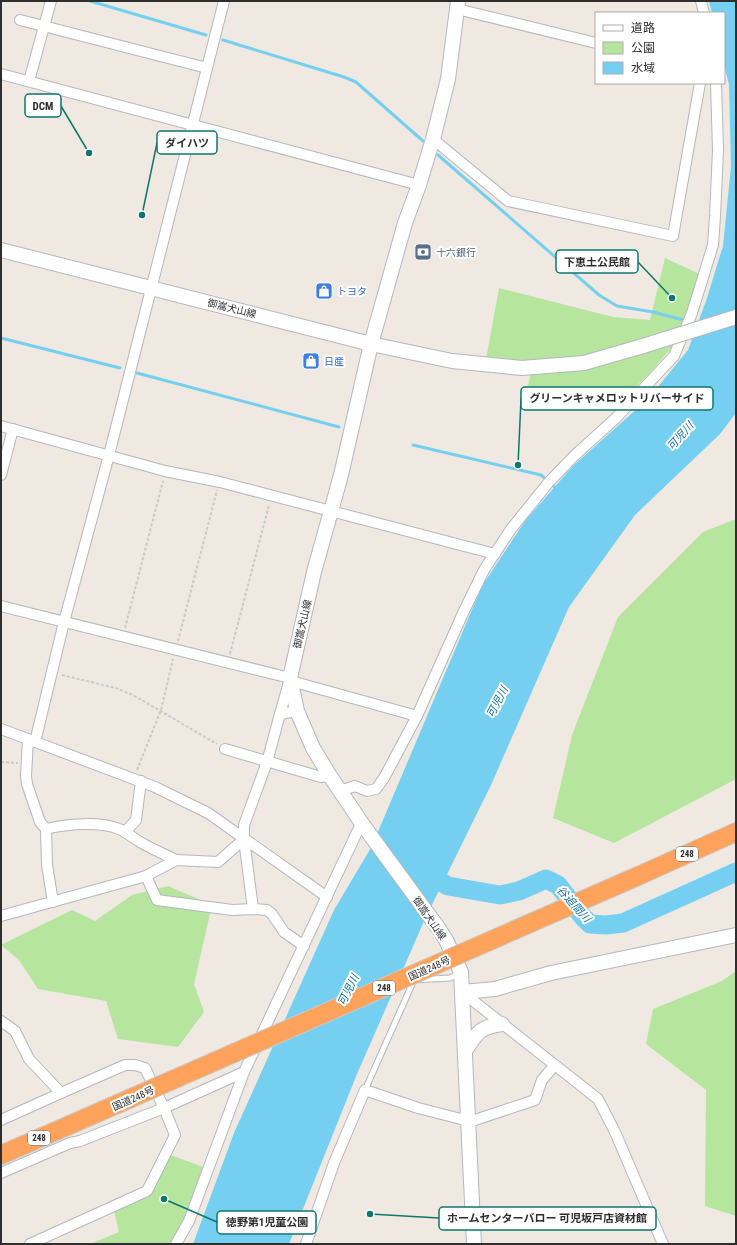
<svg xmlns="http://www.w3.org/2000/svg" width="737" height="1245" font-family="'Roboto Condensed','Noto Sans JP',sans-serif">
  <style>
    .green { fill: #b6e59e }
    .water { fill: #75cff0 }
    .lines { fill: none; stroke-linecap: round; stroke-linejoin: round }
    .stream { stroke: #75cff0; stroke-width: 3 }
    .river { stroke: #75cff0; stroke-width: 19 }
    .lane-casing { stroke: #b4b7c1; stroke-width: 7 }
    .street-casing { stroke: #b4b7c1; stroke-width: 12 }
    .secondary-casing { stroke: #b4b7c1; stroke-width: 16 }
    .highway-casing { stroke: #c9c9c9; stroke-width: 20 }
    .path { stroke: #c9c9c9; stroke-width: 2; stroke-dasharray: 3 2; stroke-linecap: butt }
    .lane { stroke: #fff; stroke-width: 5 }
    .street { stroke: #fff; stroke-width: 10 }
    .secondary { stroke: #fff; stroke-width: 14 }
    .highway { stroke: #ffa35c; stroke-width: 18 }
    .secondary-bridge-casing { stroke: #b4b7c1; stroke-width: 16; stroke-linecap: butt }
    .highway-bridge-casing { stroke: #c9c9c9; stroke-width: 20; stroke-linecap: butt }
    .secondary-bridge { stroke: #fff; stroke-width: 14 }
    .highway-bridge { stroke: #ffa35c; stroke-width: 18 }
    .labels { text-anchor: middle; stroke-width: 4; stroke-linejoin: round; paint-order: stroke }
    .shield { fill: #fff; stroke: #6d6d6d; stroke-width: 1 }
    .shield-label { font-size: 9px; font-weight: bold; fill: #2e2e2e }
    .service-label { font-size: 10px; fill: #4e5e75; stroke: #fff; text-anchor: start }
    .shop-label { font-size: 10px; fill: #366cbe; stroke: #fff; text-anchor: start }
    .street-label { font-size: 10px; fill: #2e2e2e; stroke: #fff }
    .water-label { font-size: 11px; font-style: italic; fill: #0d6fa3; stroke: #fff }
    .leader { fill: none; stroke: #0f766e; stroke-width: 1.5 }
    .callout-dot { fill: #0f766e; stroke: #fff; stroke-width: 1.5 }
    .callout { fill: #fff; stroke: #0f766e; stroke-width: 1.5 }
    .callout-label { font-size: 11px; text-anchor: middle; font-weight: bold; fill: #2e2e2e }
  </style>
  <rect width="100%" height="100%" fill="#efe9e1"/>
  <g class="green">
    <path d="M665 258 704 276 685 332 648 375 615 407 528 386 532 368 485 365 499 288 613 317 650 320Z"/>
    <path d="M736 519V779L614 843 553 818 572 735 618 617 703 532Z"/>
    <path d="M168 886 212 905 194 984 204 1012 178 1047 118 1039 106 1001 38 989 19 960 1 945 72 910 95 921 132 895Z"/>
    <path d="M736 971V1216L705 1206 706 1090 646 1044 653 1009 722 981Z"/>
    <path d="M165 1153 209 1169 176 1244H90L119 1232 113 1207 147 1190Z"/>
  </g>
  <path class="water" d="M709 1H736V413L720 434 635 515 569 607 491 785 425 919 357 1074 289 1244H193L234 1133 334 910 372 846 482 586 525 521 573 466 648 399 688 350 706 301 723 246 731 166 729 85 724 64V13H712Z"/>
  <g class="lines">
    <g class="stream">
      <path d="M90 1 206 35"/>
      <path d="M223 40 344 77 356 82 423 141"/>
      <path d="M438 155 599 295 617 306 653 312 687 321"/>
      <path d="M1 338 120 368"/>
      <path d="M137 373 339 427"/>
      <path d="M413 445 541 475 557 489"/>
    </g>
    <path class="river" d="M421 869 448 886 500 895 519 891 546 879 558 885 583 917 590 924 606 925 623 923 736 872"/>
    <g class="lane-casing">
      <path id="lane" d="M365 1090 414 980 450 978 459 973"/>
    </g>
    <g class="street-casing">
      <g id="street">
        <path d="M701 1 704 13"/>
        <path d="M457 9 596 43"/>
        <path d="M20 20 207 68"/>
        <path d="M1 74 419 185"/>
        <path d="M29 81 51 1"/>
        <path d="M433 139 508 201 673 236 700 83"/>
        <path d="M1 426 165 471 220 482 495 554"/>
        <path d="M1 475 13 429"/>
        <path d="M1 606 290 678 280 714"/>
        <path d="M291 681 417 716"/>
        <path d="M1 729 155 787 208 813 327 897"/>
        <path d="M28 739 26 776 27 784 40 822 46 829 47 865 53 902"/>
        <path d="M35 742 64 622 109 455 224 1"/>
        <path d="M225 749 321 777 330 776"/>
        <path d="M340 791 355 786 367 791 376 789 384 778 417 716 463 613 484 570 511 529 549 482 575 455 616 418 674 356 692 313 713 245 715 216 718 150 716 83"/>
        <path d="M46 829C67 824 99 821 119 829 127 832 133 838 140 842 152 849 164 854 176 860"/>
        <path d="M125 832 136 820 141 781"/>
        <path d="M146 876 157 900 232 910 253 909 267 910 272 914 284 932 304 946"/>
        <path d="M253 909 244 839V825L267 762 280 714 297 711"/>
        <path d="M1 916 146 876 176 860 218 862 244 839"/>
        <path d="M462 992 598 1099 615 1132 663 1244"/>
        <path d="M1 1021 15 1031 29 1059 61 1093 125 1065H135L145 1068 164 1108 175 1135 147 1191 30 1244"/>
        <path d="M1 1120 61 1093"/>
        <path d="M1 1173 70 1143 80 1141 164 1108 244 1072"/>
        <path d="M176 1244 189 1221 244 1072 359 828 363 825"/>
        <path d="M306 1244 334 1163 365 1090 418 1108 461 1119 469 1122 535 1100 542 1080 554 1066"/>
      </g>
    </g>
    <g class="secondary-casing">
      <g id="secondary">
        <path d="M458 1 448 79 433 139 419 185 405 223 371 344 341 475 314 572 290 678 297 711 313 748 330 776 363 825 439 929 446 940 461 972 474 1244"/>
        <path d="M1 250 371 344 452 361 522 368 584 363 643 346"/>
        <path d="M462 992 495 989 551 973 736 935"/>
        <path d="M465 1051C477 1033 479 1027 502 1024"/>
      </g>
    </g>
    <g class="highway-casing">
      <g id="highway">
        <path d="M638 876 736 832"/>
        <path d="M1 1155 129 1099"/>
      </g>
    </g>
    <g class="path">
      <path d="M125 628 163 481"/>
      <path d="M178 641 217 490"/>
      <path d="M230 654 269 505"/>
      <path d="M62 675 116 688 133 695 217 744"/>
      <path d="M1 762 18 763"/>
      <path d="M137 770 161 710 173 659"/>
    </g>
    <use href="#lane" class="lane"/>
    <use href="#street" class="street"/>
    <use href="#secondary" class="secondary"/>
    <use href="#highway" class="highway"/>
    <g class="secondary-bridge-casing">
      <path id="secondary-bridge" d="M643 346 736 317"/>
    </g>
    <g class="highway-bridge-casing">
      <path id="highway-bridge" d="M129 1099 638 876"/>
    </g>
    <use href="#secondary-bridge" class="secondary-bridge"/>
    <use href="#highway-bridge" class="highway-bridge"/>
  </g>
  <defs>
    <g id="bank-square" transform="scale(0.9)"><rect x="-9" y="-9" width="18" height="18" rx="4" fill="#5c6f8a" stroke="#fff"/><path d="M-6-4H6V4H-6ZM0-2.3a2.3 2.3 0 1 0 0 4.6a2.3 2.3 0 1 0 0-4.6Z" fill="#fff"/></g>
    <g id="shop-square" transform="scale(0.9)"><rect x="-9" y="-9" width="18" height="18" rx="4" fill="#3f7fe0" stroke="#fff"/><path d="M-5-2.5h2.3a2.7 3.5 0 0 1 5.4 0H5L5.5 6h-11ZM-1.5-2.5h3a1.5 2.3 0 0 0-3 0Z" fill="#fff"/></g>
  </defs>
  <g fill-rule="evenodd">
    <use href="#bank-square" x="423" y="252"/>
    <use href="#shop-square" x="324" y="291"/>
    <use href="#shop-square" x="311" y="361"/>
  </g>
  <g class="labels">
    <g class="shield">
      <rect x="676" y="847" width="22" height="14" rx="3"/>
      <rect x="373" y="981" width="22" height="14" rx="3"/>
      <rect x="28" y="1131" width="22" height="14" rx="3"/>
    </g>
    <g class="shield-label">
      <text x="687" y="857">248</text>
      <text x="384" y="991">248</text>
      <text x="39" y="1141">248</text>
    </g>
    <g class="service-label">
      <text x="436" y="256">十六銀行</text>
    </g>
    <g class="shop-label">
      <text x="337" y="295">トヨタ</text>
      <text x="324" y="365">日産</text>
    </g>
    <g class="street-label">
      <text transform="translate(232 308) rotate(14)" y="4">御嵩犬山線</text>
      <text transform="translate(302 624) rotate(-77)" y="4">御嵩犬山線</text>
      <text transform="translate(430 918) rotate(55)" y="4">御嵩犬山線</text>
      <text transform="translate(429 968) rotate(-24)" y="4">国道248号</text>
      <text transform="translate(133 1098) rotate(-24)" y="4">国道248号</text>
    </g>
    <g class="water-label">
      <text transform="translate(680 436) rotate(-48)" y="4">可児川</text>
      <text transform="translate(497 702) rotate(-62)" y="4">可児川</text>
      <text transform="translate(574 904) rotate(48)" y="4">谷追間川</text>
      <text transform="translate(348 990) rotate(-64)" y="4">可児川</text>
    </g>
  </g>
  <path class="leader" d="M89 153L61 106M142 215L157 143M672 298L638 262M518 465L521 399M370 1214L439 1218M164 1199L217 1222"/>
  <g class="callout-dot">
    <circle cx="89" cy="153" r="4"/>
    <circle cx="142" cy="215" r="4"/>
    <circle cx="672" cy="298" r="4"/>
    <circle cx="518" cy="465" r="4"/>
    <circle cx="370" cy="1214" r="4"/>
    <circle cx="164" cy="1199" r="4"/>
  </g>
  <g class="callout">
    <rect x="25" y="94" width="36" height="23" rx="4"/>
    <rect x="157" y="131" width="60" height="23" rx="4"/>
    <rect x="556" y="250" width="82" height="23" rx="4"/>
    <rect x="521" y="387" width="192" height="23" rx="4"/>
    <rect x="439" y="1207" width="217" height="23" rx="4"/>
    <rect x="217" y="1211" width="99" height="23" rx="4"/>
  </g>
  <g class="callout-label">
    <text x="43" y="110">DCM</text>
    <text x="187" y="147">ダイハツ</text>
    <text x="597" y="266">下恵土公民館</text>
    <text x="617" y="402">グリーンキャメロットリバーサイド</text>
    <text x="547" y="1222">ホームセンターバロー 可児坂戸店資材館</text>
    <text x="267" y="1226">徳野第1児童公園</text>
  </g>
  <rect width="737" height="1245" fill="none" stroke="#2e2e2e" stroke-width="4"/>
  <rect x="595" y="12" width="130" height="72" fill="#ffffff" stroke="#ababab"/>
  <rect x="603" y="25" width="20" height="6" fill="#ffffff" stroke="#ababab"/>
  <text x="631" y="32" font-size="12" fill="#2e2e2e">道路</text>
  <rect x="603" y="42" width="20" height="12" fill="#b6e59e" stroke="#ababab"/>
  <text x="631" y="52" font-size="12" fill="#2e2e2e">公園</text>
  <rect x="603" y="62" width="20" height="12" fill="#75cff0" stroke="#ababab"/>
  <text x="631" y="72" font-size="12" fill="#2e2e2e">水域</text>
</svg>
